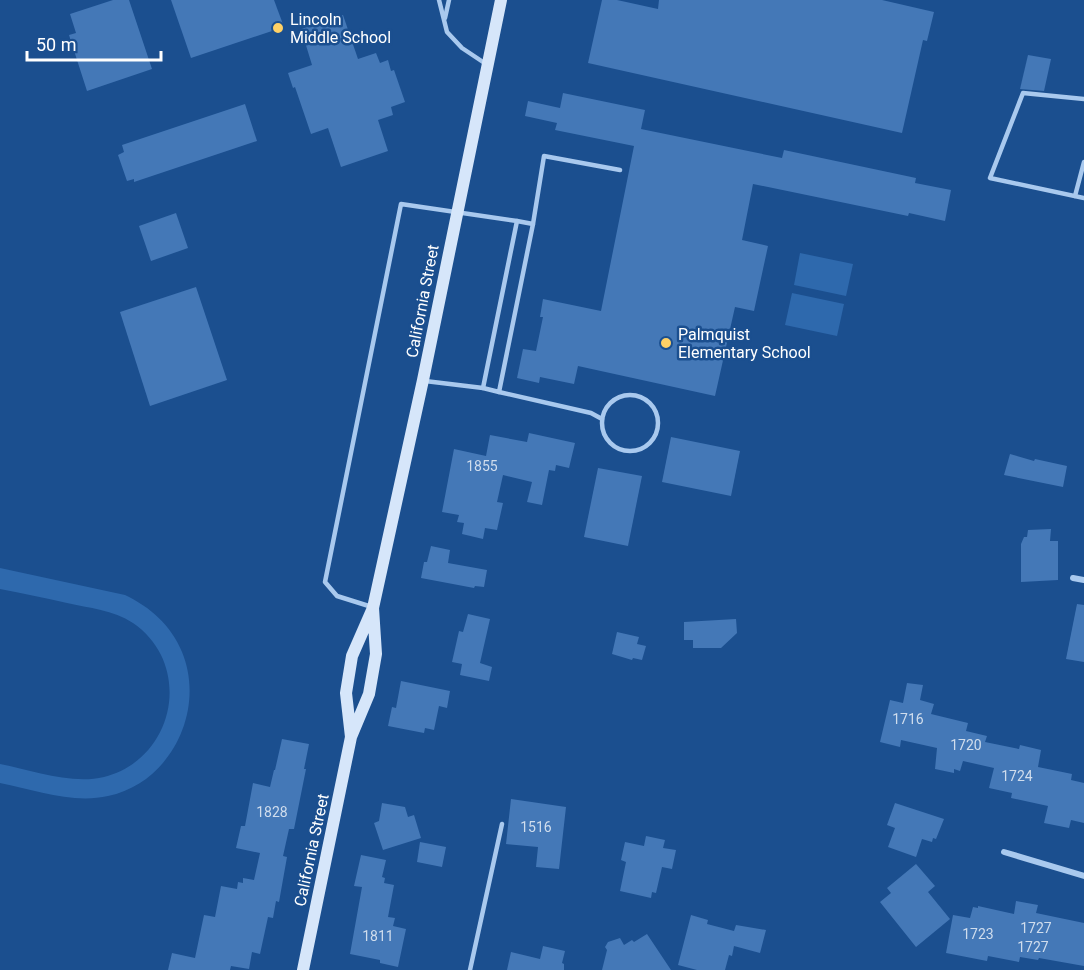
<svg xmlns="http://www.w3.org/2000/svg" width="1084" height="970" font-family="Roboto,sans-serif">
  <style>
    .green { fill: #2e69ad }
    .building { fill: #4478b7 }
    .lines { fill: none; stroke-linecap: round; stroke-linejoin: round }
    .lane { stroke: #a9c9ee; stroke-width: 4.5 }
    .street { stroke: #a9c9ee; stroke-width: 6 }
    .secondary { stroke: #d6e6fa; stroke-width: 12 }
    .poi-dot { fill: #ffd166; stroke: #1b4f8f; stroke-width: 2 }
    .labels { text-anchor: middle; stroke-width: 5; stroke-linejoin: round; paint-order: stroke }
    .number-label { font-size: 14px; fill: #d0dded }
    .poi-label { font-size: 16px; fill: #fff; stroke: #1b4f8f; text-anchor: start }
    .street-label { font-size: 16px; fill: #fff; stroke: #1b4f8f }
  </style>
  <rect width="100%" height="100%" fill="#1b4f8f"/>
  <g class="green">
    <path d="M800 253 853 264 846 296 794 285Z"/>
    <path d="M792 293 844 304 837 336 785 325Z"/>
    <path d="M0 568 125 595C150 607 171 625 182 652 206 710 171 783 108 796 73 804 35 790 0 783V764C32 770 71 785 104 777 175 759 194 665 133 623 113 610 89 608 67 603 45 598 22 593 0 589Z"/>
  </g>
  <g class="building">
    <path d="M113 0H129L152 69 87 91 69 35 76 33 70 14Z"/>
    <path d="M171 0H274L284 27 191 58Z"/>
    <path d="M602 0H617L658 9 659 0H882L934 12 927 41 923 40 902 133 588 63Z"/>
    <path d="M343 15 358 59 376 53 380 63 388 60 391 71 394 70 405 102 391 107 393 115 378 120 388 151 341 167 328 128 311 134 295 87 293 88 288 73 312 65 301 29Z"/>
    <path d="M1028 55 1051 59 1044 91 1020 89Z"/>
    <path d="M563 93 645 110 641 129 782 158 784 150 916 178 915 183 951 190 945 221 909 213 908 216 753 184 742 240 768 246 754 311 735 307 715 396 578 366 574 384 540 377 539 383 517 378 523 349 536 351 543 317H540L543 299 601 311 634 146 555 130 557 123 525 116 528 101 560 108Z"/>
    <path d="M245 104 257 141 134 182V179L127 181 118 155 124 152 122 145Z"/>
    <path d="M176 213 188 248 151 261 139 226Z"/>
    <path d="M196 287 227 380 150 406 120 312Z"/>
    <path d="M529 433 575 443 569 468 556 465 555 471 549 470 542 505 527 502 532 482 503 475 497 502 503 503 497 530 485 528 483 539 462 534 464 523 457 522 459 515 442 512 454 449 486 456 490 435 527 442Z"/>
    <path d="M671 437 740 451 731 496 662 482Z"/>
    <path d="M1010 454 1034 461 1035 459 1067 466 1063 487 1004 475Z"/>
    <path d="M598 468 642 476 628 546 584 537Z"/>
    <path d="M1051 529 1050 541H1058V580L1021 582V544L1024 537H1027L1028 530Z"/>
    <path d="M431 546 450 550 448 563 487 570 484 587 475 586 474 588 421 578 424 562H427Z"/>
    <path d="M1077 604 1084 605V662L1066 659Z"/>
    <path d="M468 614 490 619 480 663 492 667 489 681 460 675 462 664 452 662 459 631 463 632Z"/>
    <path d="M736 619 737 633 721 648H693V640H684V622Z"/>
    <path d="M617 632 639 637 637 644 646 646 642 660 633 658 632 660 612 654Z"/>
    <path d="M401 681 450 691 447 708 439 706 434 730 425 728 424 733 388 726 392 707 396 708Z"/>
    <path d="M907 683 923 685 920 700 934 704 931 714 968 723 966 731 987 736 985 742 1019 749 1020 745 1041 750 1038 767 1072 774 1071 780 1084 783V823L1071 820 1069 828 1044 823 1048 806 1011 798 1012 793 989 788 994 768 963 761 960 771 954 769V773L935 769 937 748 901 740 900 747 880 742 890 700 903 703Z"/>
    <path d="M282 739 309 744 304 769H306L294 829H289L283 856 287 857 279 902 276 901 273 918 268 917 260 954 252 952 249 969 231 966 230 970H168L172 953 195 958 204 915 215 917 221 886 237 889 238 882 243 883V878L254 880 260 853 236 848 241 826H245L253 783 270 787 274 770H275Z"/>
    <path d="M511 799 566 807 559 869 536 867 538 847 506 844Z"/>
    <path d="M382 803 405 807 408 817 414 815 421 838 383 850 374 823 379 821Z"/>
    <path d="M895 803 944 819 936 839 933 838 932 842 922 839 916 857 888 847 895 828 887 825Z"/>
    <path d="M646 836 665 840 663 848 676 850 672 869 662 867 656 893 652 892 651 898 620 891 626 862 621 860 625 842 644 846Z"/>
    <path d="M420 842 446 847 442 867 417 862Z"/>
    <path d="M361 855 386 860 382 877 385 878 384 883 394 885 388 917 395 918 393 926 406 929 398 967 380 963V960L350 954 362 887 354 886Z"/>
    <path d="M916 864 935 886 928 892 950 919 916 947 880 902 891 893 887 888Z"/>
    <path d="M1016 901 1038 905 1036 913 1084 923V966L1039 958 1038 960 1020 957 1019 962 988 956 987 961 946 953 953 915 970 918 973 907 978 908V906L1014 914Z"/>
    <path d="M691 915 708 920 707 924 734 931 736 925 766 930 760 953 734 946 732 956 729 955 725 970H697L678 965Z"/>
    <path d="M647 934 671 970H602L607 950 605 947 608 942 620 938 624 945 632 940 634 942Z"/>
    <path d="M543 946 565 951 562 963 564 964V970H507L511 952 540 959Z"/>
  </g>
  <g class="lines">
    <g class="lane">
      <path d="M439 0 447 32 462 48 486 64"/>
      <path d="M445 18 449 0"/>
      <path d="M1084 99 1023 93 990 178 1084 198"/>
      <path d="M1075 196 1084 162"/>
      <path d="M517 221 533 224"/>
      <path d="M483 388 499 392 533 224 544 156 620 170"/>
      <path d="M499 392 591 413 602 419"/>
      <circle cx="630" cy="423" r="28"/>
      <path d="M372 607 337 596 325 582 401 204 517 221 483 388 425 381"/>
      <path d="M470 970 502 824"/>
    </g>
    <g class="street">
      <path d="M1073 578 1084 580"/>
      <path d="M1004 852 1084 876"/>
    </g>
    <g class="secondary">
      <path d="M373 608 423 380 501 0"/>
      <path d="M303 970 351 737 369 694 376 654 373 608 352 656 346 693 351 737"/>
    </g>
  </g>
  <g class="poi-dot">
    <circle cx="278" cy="28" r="6"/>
    <circle cx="666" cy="343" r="6"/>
  </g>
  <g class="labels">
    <g class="number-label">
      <text x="482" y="471">1855</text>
      <text x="908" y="724">1716</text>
      <text x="966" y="750">1720</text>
      <text x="1017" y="781">1724</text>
      <text x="272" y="817">1828</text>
      <text x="536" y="832">1516</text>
      <text x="1036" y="933">1727</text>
      <text x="978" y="939">1723</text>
      <text x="378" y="941">1811</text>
      <text x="1033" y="952">1727</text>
    </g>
    <g class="poi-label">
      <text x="290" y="25">Lincoln<tspan x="290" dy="18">Middle School</tspan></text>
      <text x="678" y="340">Palmquist<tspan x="678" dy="18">Elementary School</tspan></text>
    </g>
    <g class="street-label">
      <text transform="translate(422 301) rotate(-79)" y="6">California Street</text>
      <text transform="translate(311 850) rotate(-78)" y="6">California Street</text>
    </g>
  </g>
  <path d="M27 51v9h134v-9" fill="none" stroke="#ffffff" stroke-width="3"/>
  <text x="36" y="51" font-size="18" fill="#ffffff" stroke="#1b4f8f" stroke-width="4.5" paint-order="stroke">50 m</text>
</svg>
